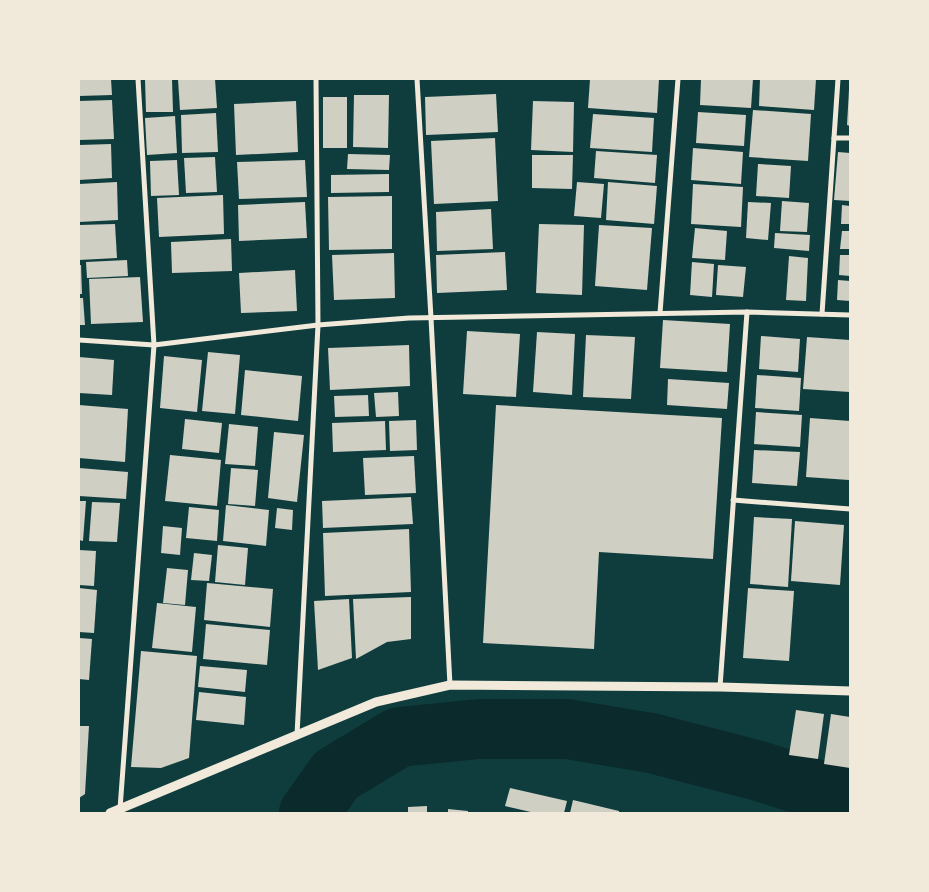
<svg xmlns="http://www.w3.org/2000/svg" width="929" height="892" font-family="Overpass,sans-serif">
  <style>
    .lines { fill: none; stroke-linecap: round; stroke-linejoin: round }
    .river { stroke: #0a2a2b; stroke-width: 60 }
    .building { fill: #cfcfc3 }
    .minor { stroke: #f1e9da; stroke-width: 5 }
    .tertiary { stroke: #f1e9da; stroke-width: 9 }
  </style>
  <rect width="100%" height="100%" fill="#0f3d3e"/>
  <g class="lines">
    <path class="river" d="M309 813 336 775 399 737 479 729H567L651 743 759 771 850 800"/>
  </g>
  <g class="building">
    <path d="M79 79H111L112 95 79 96Z"/>
    <path d="M145 79H172L173 112H146Z"/>
    <path d="M178 79H215L217 108 180 110Z"/>
    <path d="M590 79H659L657 113 588 108Z"/>
    <path d="M701 79H753L751 108 700 105Z"/>
    <path d="M760 79H816L814 110 759 106Z"/>
    <path d="M849 90H850V126L847 125Z"/>
    <path d="M496 94 498 132 426 135 425 97Z"/>
    <path d="M354 95H389L388 148 353 147Z"/>
    <rect x="323" y="97" width="24" height="51"/>
    <path d="M112 100 114 139 79 140V101Z"/>
    <path d="M296 101 298 152 236 155 234 104Z"/>
    <path d="M533 101 574 102 573 152 531 150Z"/>
    <path d="M753 110 811 114 808 161 749 157Z"/>
    <path d="M698 112 746 115 744 146 696 143Z"/>
    <path d="M216 113 218 152 182 153 181 115Z"/>
    <path d="M593 114 654 118 652 152 590 148Z"/>
    <path d="M175 116 177 153 147 155 145 118Z"/>
    <path d="M495 138 498 201 434 204 431 141Z"/>
    <path d="M111 144 112 178 79 180V145Z"/>
    <path d="M693 148 743 152 741 184 691 180Z"/>
    <path d="M596 151 657 155 655 183 594 178Z"/>
    <path d="M838 152 850 153V201L834 200Z"/>
    <path d="M348 154 390 155 389 170 347 169Z"/>
    <path d="M532 155H573L572 189 532 188Z"/>
    <path d="M215 157 217 192 186 193 184 158Z"/>
    <path d="M177 160 179 195 151 196 150 161Z"/>
    <path d="M305 160 307 197 239 199 237 162Z"/>
    <path d="M758 164 791 166 789 198 756 196Z"/>
    <path d="M389 174V192L331 193V175Z"/>
    <path d="M117 182 118 220 79 222V184Z"/>
    <path d="M577 182 604 184 601 218 574 216Z"/>
    <path d="M608 182 657 186 654 224 606 220Z"/>
    <path d="M693 184 743 187 741 227 691 224Z"/>
    <path d="M223 195 224 234 159 237 157 198Z"/>
    <path d="M392 196V249L329 250 328 197Z"/>
    <path d="M782 201 809 203 807 232 780 231Z"/>
    <path d="M305 202 307 238 239 241 238 205Z"/>
    <path d="M748 202 771 203 768 240 746 238Z"/>
    <path d="M842 205 850 206V224H841Z"/>
    <path d="M491 209 493 249 437 251 436 212Z"/>
    <path d="M115 224 117 258 79 260V225Z"/>
    <path d="M539 224 584 225 582 295 536 293Z"/>
    <path d="M599 225 652 228 647 290 595 286Z"/>
    <path d="M695 228 727 231 725 260 692 258Z"/>
    <path d="M842 231H850V249H840Z"/>
    <path d="M775 233 810 235 809 251 774 248Z"/>
    <path d="M231 239 232 271 172 273 171 242Z"/>
    <path d="M505 252 507 290 437 293 436 255Z"/>
    <path d="M394 253 395 298 334 300 332 255Z"/>
    <path d="M840 255H850V276L839 275Z"/>
    <path d="M789 256 808 258 806 301 786 300Z"/>
    <path d="M127 260 128 276 87 278 86 262Z"/>
    <path d="M692 262 714 264 712 297 690 295Z"/>
    <path d="M79 265H81L82 294H79Z"/>
    <path d="M718 265 746 267 743 297 716 295Z"/>
    <path d="M295 270 297 311 241 313 239 273Z"/>
    <path d="M140 277 143 322 91 324 89 279Z"/>
    <path d="M838 280 850 281V301L837 300Z"/>
    <path d="M79 298H83L85 325H79Z"/>
    <path d="M663 320 730 324 727 372 660 368Z"/>
    <path d="M467 331 520 334 516 397 463 394Z"/>
    <path d="M537 332 575 334 572 395 533 392Z"/>
    <path d="M586 335 635 337 631 399 583 397Z"/>
    <path d="M761 336 800 339 798 372 759 369Z"/>
    <path d="M807 337 850 340V392L803 389Z"/>
    <path d="M409 345 410 386 330 390 328 348Z"/>
    <path d="M208 352 240 355 235 414 202 411Z"/>
    <path d="M164 356 202 360 197 412 160 408Z"/>
    <path d="M79 357 114 360 112 395 79 393Z"/>
    <path d="M245 370 302 376 298 421 241 415Z"/>
    <path d="M757 375 801 378 799 411 755 408Z"/>
    <path d="M668 379 729 383 727 409 667 405Z"/>
    <path d="M398 392 399 416 376 417 374 393Z"/>
    <path d="M368 395 369 416 335 417 334 396Z"/>
    <path d="M79 405 128 409 125 462 79 458Z"/>
    <path d="M496 405 722 418 713 559 599 552 594 649 483 643Z"/>
    <path d="M756 412 802 415 800 447 754 444Z"/>
    <path d="M810 418 850 421 849 480 806 477Z"/>
    <path d="M185 419 222 423 219 453 182 449Z"/>
    <path d="M416 420 417 450 390 451 389 421Z"/>
    <path d="M385 421 386 450 333 452 332 423Z"/>
    <path d="M229 424 258 427 255 466 225 464Z"/>
    <path d="M274 432 304 435 297 502 268 498Z"/>
    <path d="M754 450 800 452 797 486 752 483Z"/>
    <path d="M170 455 221 460 217 506 165 501Z"/>
    <path d="M414 456 416 493 365 495 363 458Z"/>
    <path d="M79 468 128 472 126 499 79 496Z"/>
    <path d="M231 468 258 470 255 506 228 504Z"/>
    <path d="M411 497 413 524 323 528 322 501Z"/>
    <path d="M79 501H86L83 541 79 540Z"/>
    <path d="M92 502 120 503 117 542 89 541Z"/>
    <path d="M226 505 269 510 266 546 223 541Z"/>
    <path d="M189 507 219 510 217 541 186 538Z"/>
    <path d="M277 508 293 510 292 530 275 528Z"/>
    <path d="M754 517 792 519 788 587 750 584Z"/>
    <path d="M795 521 844 525 840 585 791 581Z"/>
    <path d="M163 526 182 528 180 555 161 553Z"/>
    <path d="M409 529 411 592 325 596 323 533Z"/>
    <path d="M218 545 248 548 245 585 215 582Z"/>
    <path d="M79 550 96 551 94 586 79 585Z"/>
    <path d="M194 553 212 555 209 581 191 580Z"/>
    <path d="M167 568 188 570 185 605 163 603Z"/>
    <path d="M207 583 273 589 270 627 204 620Z"/>
    <path d="M79 588 97 590 94 633 79 632Z"/>
    <path d="M748 588 794 591 789 661 743 658Z"/>
    <path d="M411 597V639L387 642 356 659 353 599Z"/>
    <path d="M349 599 352 658 318 670 314 601Z"/>
    <path d="M157 603 196 607 192 652 152 648Z"/>
    <path d="M206 624 270 630 267 665 203 659Z"/>
    <path d="M79 638 92 639 89 680 79 679Z"/>
    <path d="M141 651 197 656 189 758 161 768 131 767Z"/>
    <path d="M200 666 247 670 245 692 198 687Z"/>
    <path d="M199 692 246 697 244 725 196 720Z"/>
    <path d="M796 710 824 714 818 759 789 755Z"/>
    <path d="M831 714 850 717V768L824 764Z"/>
    <path d="M79 726H89L85 794 79 798Z"/>
    <path d="M510 788 567 801 564 813H535L505 806Z"/>
    <path d="M573 800 619 811V813H570Z"/>
    <path d="M427 806V813H408V807Z"/>
    <path d="M448 809 468 811V813H448Z"/>
  </g>
  <g class="lines">
    <g class="minor">
      <path d="M417 79 431 318 450 685"/>
      <path d="M834 138H850"/>
      <path d="M660 313 678 79"/>
      <path d="M822 314 838 79"/>
      <path d="M79 340 154 345 318 325 409 318 747 312 850 315"/>
      <path d="M733 500 850 509"/>
      <path d="M720 687 747 312"/>
      <path d="M297 735 318 325 316 79"/>
      <path d="M120 809 154 345 138 79"/>
    </g>
    <path class="tertiary" d="M110 813 376 702 450 685 720 687 850 691"/>
  </g>
  <rect width="929" height="892" fill="none" stroke="#f1e9da" stroke-width="160"/>
</svg>
